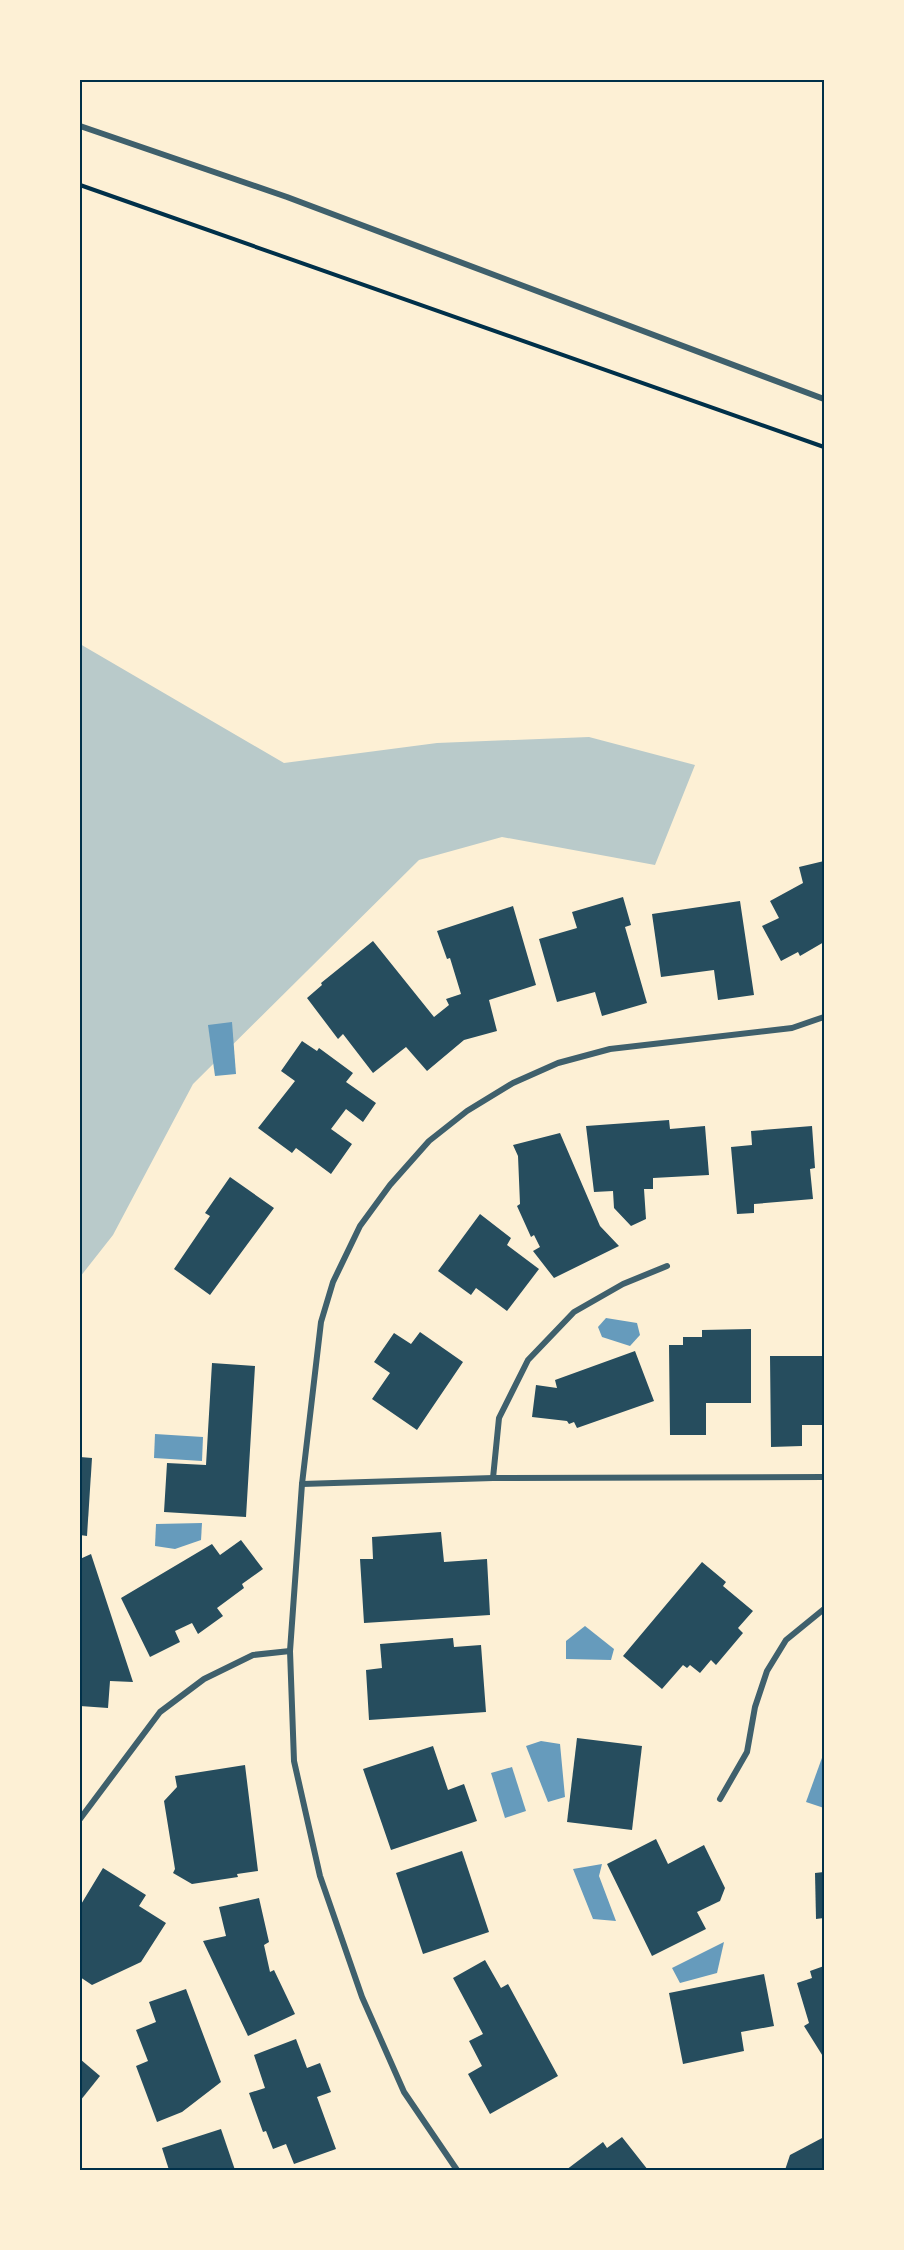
<svg xmlns="http://www.w3.org/2000/svg" width="904" height="2250" font-family="'Alegreya Sans',sans-serif">
  <style>
    .green { fill: #b9caca }
    .water { fill: #669bbc }
    .building { fill: #264d5e }
    .lines { fill: none; stroke-linecap: round; stroke-linejoin: round }
    .path { stroke: #003049; stroke-width: 4 }
    .minor { stroke: #3f606c; stroke-width: 6 }
    .neatline { fill: none; stroke: #003049; stroke-width: 2 }
  </style>
  <rect width="100%" height="100%" fill="#fdf0d5"/>
  <path class="green" d="M80 644 284 763 437 743 589 737 695 765 655 865 502 837 419 860 193 1084 113 1235 80 1277Z"/>
  <g class="water">
    <path d="M232 1022 236 1074 215 1076 208 1025Z"/>
    <path d="M606 1318 637 1323 640 1335 630 1346 602 1337 598 1327Z"/>
    <path d="M155 1434 203 1437 202 1461 154 1458Z"/>
    <path d="M202 1523 201 1540 175 1549 155 1546 156 1524Z"/>
    <path d="M585 1626 614 1649 611 1660 566 1659V1641Z"/>
    <path d="M541 1741 560 1744 565 1797 548 1802 526 1746Z"/>
    <path d="M823 1755 824 1756V1808L806 1802Z"/>
    <path d="M512 1767 526 1811 505 1818 491 1773Z"/>
    <path d="M602 1864 599 1876 616 1921 593 1919 573 1869Z"/>
    <path d="M724 1942 717 1973 680 1983 672 1968Z"/>
  </g>
  <g class="building">
    <path d="M824 861V942L800 956 798 952 781 961 762 926 779 918 770 901 803 883 799 867Z"/>
    <path d="M623 897 631 925 625 927 647 1003 602 1016 595 992 557 1002 539 939 577 928 572 912Z"/>
    <path d="M740 901 754 995 718 1000 714 970 661 977 652 914Z"/>
    <path d="M513 906 536 985 489 1000 497 1031 464 1040 427 1071 406 1047 373 1073 343 1034 338 1039 307 998 322 985 321 983 373 941 434 1017 449 1005 446 999 461 994 450 958 447 959 437 931Z"/>
    <path d="M302 1041 317 1051 319 1048 353 1073 346 1082 376 1103 363 1122 346 1109 331 1129 352 1144 331 1174 296 1148 292 1153 258 1128 295 1081 281 1071Z"/>
    <path d="M669 1120 670 1129 705 1126 709 1175 653 1178V1189H644L646 1219 631 1226 614 1208 613 1191 594 1192 586 1126Z"/>
    <path d="M812 1126 815 1168 810 1169 813 1199 754 1204V1213L737 1214 731 1147 752 1145 751 1131Z"/>
    <path d="M560 1133 600 1226 619 1246 554 1278 533 1251 540 1247 534 1235 531 1237 517 1206 520 1204 518 1156 513 1145Z"/>
    <path d="M230 1177 274 1208 210 1295 174 1269 210 1216 205 1213Z"/>
    <path d="M480 1214 511 1238 507 1245 539 1269 507 1311 476 1288 471 1295 438 1271Z"/>
    <path d="M751 1329V1403H706V1435H670L669 1345H683V1337H702V1330Z"/>
    <path d="M420 1332 463 1362 417 1430 372 1399 390 1373 374 1362 394 1333 411 1344Z"/>
    <path d="M635 1351 654 1401 577 1428 574 1422 569 1424 567 1421 532 1417 536 1385 557 1388 555 1380Z"/>
    <path d="M770 1356H824V1425H802V1446L771 1447Z"/>
    <path d="M212 1363 255 1366 246 1517 164 1512 167 1463 206 1465Z"/>
    <path d="M80 1457 92 1458 87 1536 80 1535Z"/>
    <path d="M441 1532 444 1562 487 1559 490 1615 364 1623 360 1559H373L372 1537Z"/>
    <path d="M241 1540 263 1569 242 1584 244 1588 217 1608 223 1616 198 1634 192 1623 175 1631 180 1642 150 1657 121 1598 212 1544 220 1555Z"/>
    <path d="M91 1554 133 1682 110 1681 108 1708 80 1706V1559Z"/>
    <path d="M702 1562 726 1582 723 1586 753 1611 738 1628 743 1633 716 1665 711 1660 700 1673 690 1665 687 1668 683 1665 662 1689 623 1656Z"/>
    <path d="M453 1638 454 1647 481 1645 486 1712 369 1720 366 1670 382 1668 380 1644Z"/>
    <path d="M577 1738 642 1746 632 1830 567 1822Z"/>
    <path d="M433 1746 448 1790 464 1784 477 1821 391 1850 363 1769Z"/>
    <path d="M245 1765 258 1871 237 1874 238 1877 192 1884 173 1873 175 1869 164 1801 177 1787 175 1776Z"/>
    <path d="M656 1839 668 1864 704 1845 725 1888 720 1901 697 1912 706 1929 652 1956 607 1864Z"/>
    <path d="M462 1851 489 1932 423 1954 396 1873Z"/>
    <path d="M103 1868 146 1895 139 1906 166 1923 141 1962 92 1985 80 1977V1906Z"/>
    <path d="M824 1872V1918L816 1919 815 1873Z"/>
    <path d="M259 1898 269 1942 264 1945 270 1972 274 1970 295 2014 248 2036 203 1941 226 1936 219 1907Z"/>
    <path d="M485 1960 501 1988 508 1984 558 2076 490 2114 468 2074 482 2066 469 2041 483 2034 453 1978Z"/>
    <path d="M824 1966V2058L804 2026 809 2023 797 1983 812 1978 810 1971Z"/>
    <path d="M764 1974 774 2026 741 2032 744 2051 683 2064 669 1993Z"/>
    <path d="M186 1989 221 2082 182 2112 157 2122 136 2066 148 2061 136 2030 156 2022 149 2002Z"/>
    <path d="M296 2039 307 2068 320 2063 331 2092 317 2097 336 2149 294 2164 286 2144 273 2149 266 2131 263 2132 249 2093 265 2088 254 2055Z"/>
    <path d="M80 2059 100 2076 80 2101Z"/>
    <path d="M221 2129 235 2170H169L162 2148Z"/>
    <path d="M622 2137 648 2170H566L603 2142 607 2148Z"/>
    <path d="M824 2137V2170H785L790 2155Z"/>
  </g>
  <g class="lines">
    <path class="path" d="M80 185 824 447"/>
    <g class="minor">
      <path d="M80 126 287 197 824 399"/>
      <path d="M493 1478 499 1418 528 1360 574 1312 623 1284 667 1266"/>
      <path d="M302 1484 493 1478 824 1477"/>
      <path d="M720 1799 747 1752 755 1707 767 1671 786 1640 824 1609"/>
      <path d="M80 1819 160 1712 204 1679 253 1655 290 1651"/>
      <path d="M457 2170 404 2092 362 1997 320 1876 294 1761 290 1651 302 1484 321 1322 333 1282 360 1226 390 1185 429 1141 467 1111 513 1083 558 1063 610 1049 792 1028 824 1017"/>
    </g>
  </g>
  <rect width="904" height="2250" fill="none" stroke="#fdf0d5" stroke-width="162"/>
  <rect x="81" y="81" width="742" height="2088" class="neatline"/>
</svg>
